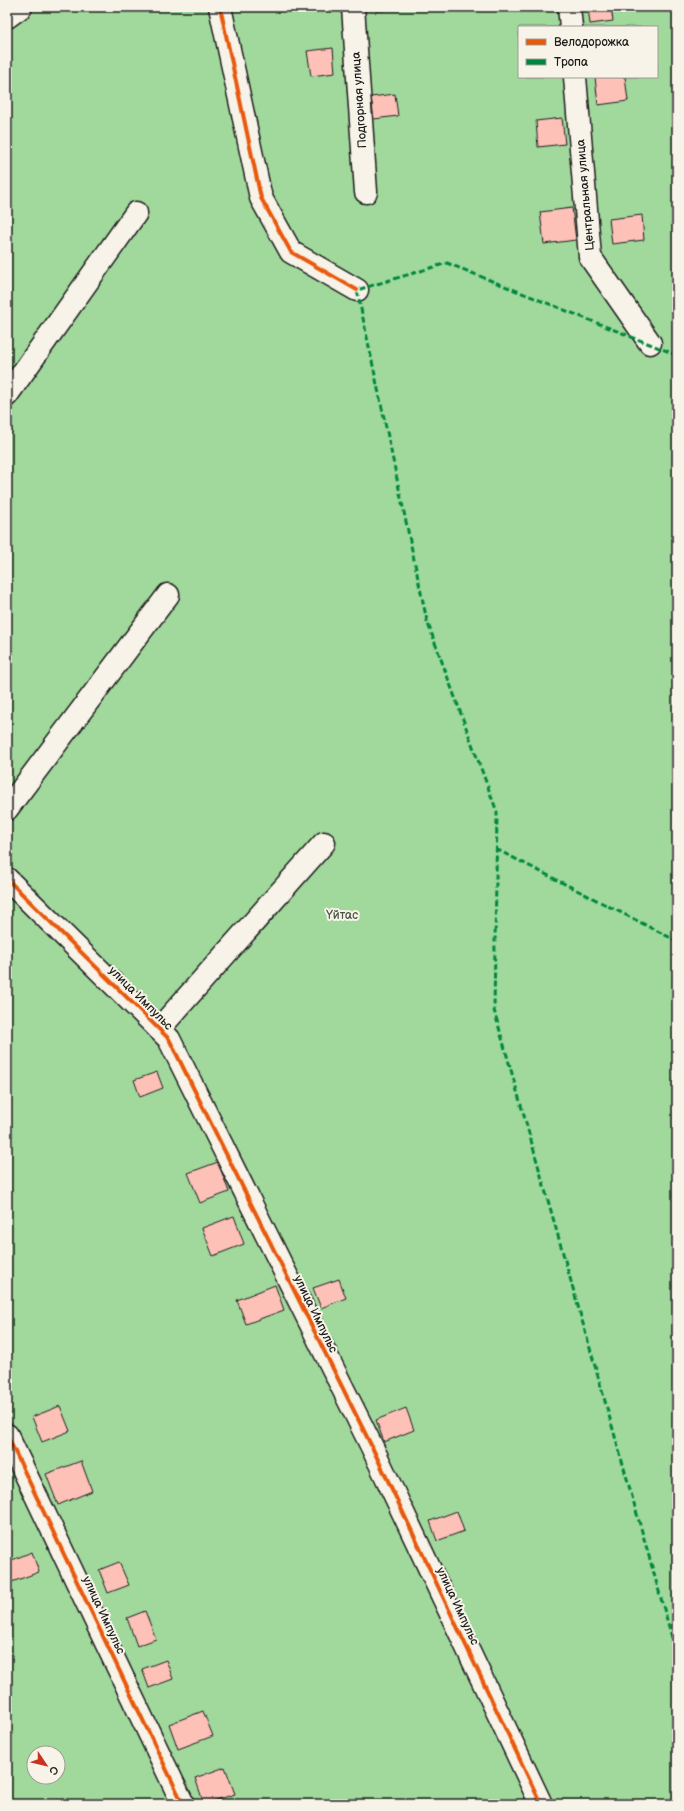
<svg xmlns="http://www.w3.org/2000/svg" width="684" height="1811" font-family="'Balsamiq Sans',sans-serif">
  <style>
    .green { fill: #a1d99d; stroke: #5e7a5c; fill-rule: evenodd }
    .building { fill: #fdc1b8; stroke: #1c1c1c }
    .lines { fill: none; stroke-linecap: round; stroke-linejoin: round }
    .minor-casing { stroke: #1c1c1c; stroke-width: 25 }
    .tertiary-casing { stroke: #1c1c1c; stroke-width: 25 }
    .minor { stroke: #f7f3e8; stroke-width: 22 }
    .tertiary { stroke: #f7f3e8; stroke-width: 22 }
    .quiet { stroke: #00873e; stroke-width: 3; stroke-dasharray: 6 3; stroke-linecap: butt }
    .cycleway-casing { stroke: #f7f3e8; stroke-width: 6 }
    .cycleway { stroke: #e8590c; stroke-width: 4 }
    .labels { text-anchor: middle; stroke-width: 4; stroke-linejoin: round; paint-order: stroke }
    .street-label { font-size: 12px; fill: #1c1c1c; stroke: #f7f3e8 }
    .park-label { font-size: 12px; fill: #445543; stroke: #f7f3e8 }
  </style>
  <rect width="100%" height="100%" fill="#f7f3e8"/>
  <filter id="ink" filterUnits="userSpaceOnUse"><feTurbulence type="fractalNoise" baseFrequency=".025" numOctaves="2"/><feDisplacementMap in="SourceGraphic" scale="8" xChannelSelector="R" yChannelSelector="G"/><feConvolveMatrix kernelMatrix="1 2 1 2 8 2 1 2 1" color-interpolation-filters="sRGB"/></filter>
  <g filter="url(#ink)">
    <path class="green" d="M7 7H677V1804H7ZM519 27H657V77H519ZM34 1753H58V1777H34Z"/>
    <g class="building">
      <path d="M376 7H409L376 11Z"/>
      <path d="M588 7H611L613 21 590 24Z"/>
      <path d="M333 48 335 73 311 76 307 51Z"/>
      <path d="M595 77H625L628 101 598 105Z"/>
      <path d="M395 94 398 116 374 119 371 97Z"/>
      <path d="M562 118 565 144 538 147 536 121Z"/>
      <path d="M572 208 576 240 544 244 540 212Z"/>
      <path d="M642 215 644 240 612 244 609 219Z"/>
      <path d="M157 1072 163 1088 140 1097 134 1080Z"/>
      <path d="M218 1162 229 1192 200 1203 188 1173Z"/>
      <path d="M234 1216 244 1244 213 1256 202 1228Z"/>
      <path d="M339 1279 346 1298 321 1308 313 1288Z"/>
      <path d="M275 1285 284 1310 246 1324 237 1300Z"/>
      <path d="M60 1406 70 1431 42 1442 32 1417Z"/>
      <path d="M406 1408 414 1430 384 1442 376 1420Z"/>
      <path d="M81 1461 92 1491 58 1505 46 1474Z"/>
      <path d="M457 1511 464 1531 437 1541 430 1521Z"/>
      <path d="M32 1552 39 1572 9 1583 7 1577V1562Z"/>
      <path d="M119 1562 129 1585 108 1593 99 1570Z"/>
      <path d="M145 1611 156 1639 137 1646 127 1618Z"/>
      <path d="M166 1660 173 1679 149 1688 142 1669Z"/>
      <path d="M203 1711 213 1736 178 1749 169 1724Z"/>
      <path d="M225 1767 235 1794 204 1804 195 1778Z"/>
    </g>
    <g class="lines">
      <g class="minor-casing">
        <g id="minor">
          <path d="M220 7 261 198 291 252 357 290"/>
          <path d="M353 7 366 192"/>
          <path d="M569 7 571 27"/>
          <path d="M7 17 21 7"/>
          <path d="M575 77 590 257 650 343"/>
          <path d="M7 395 136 213"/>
          <path d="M7 809 168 595"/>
          <path d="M159 1029 324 843"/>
          <path d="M7 1435 183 1804"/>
        </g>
      </g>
      <g class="tertiary-casing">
        <path id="tertiary" d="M7 879 169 1039 372 1447 541 1804"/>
      </g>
      <use href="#minor" class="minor"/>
      <use href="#tertiary" class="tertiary"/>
      <g class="quiet">
        <path d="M677 355 447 263 357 290 427 621 497 812 494 1010 677 1655"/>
        <path d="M496 849 677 941"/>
      </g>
      <g class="cycleway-casing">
        <g id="cycleway">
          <path d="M220 7 261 198 291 252 357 290"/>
          <path d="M7 879 169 1039 372 1447 541 1804"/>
          <path d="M7 1435 183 1804"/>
        </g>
      </g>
      <use href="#cycleway" class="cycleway"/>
    </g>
  </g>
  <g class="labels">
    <g class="street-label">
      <text transform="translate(359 100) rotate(-94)" y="4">Подгорная улица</text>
      <text transform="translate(585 195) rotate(-95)" y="4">Центральная улица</text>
      <text transform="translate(141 998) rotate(45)" y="4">улица Импульс</text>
      <text transform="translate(316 1314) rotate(64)" y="4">улица Импульс</text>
      <text transform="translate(458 1606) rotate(65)" y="4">улица Импульс</text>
      <text transform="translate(104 1615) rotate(65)" y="4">улица Импульс</text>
    </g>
    <g class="park-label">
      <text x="342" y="919">Үйтас</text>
    </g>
  </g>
  <rect width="684" height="1811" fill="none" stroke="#f7f3e8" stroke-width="24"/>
  <rect x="12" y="12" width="660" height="1787" fill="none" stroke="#1c1c1c" stroke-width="1.5" filter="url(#ink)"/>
  <rect x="518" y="26" width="140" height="52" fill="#f7f3e8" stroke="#9f9d96"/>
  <rect x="526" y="39" width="20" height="6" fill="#e8590c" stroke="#9f9d96"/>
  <text x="554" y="46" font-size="12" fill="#1c1c1c">Велодорожка</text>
  <rect x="526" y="59" width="20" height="6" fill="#00873e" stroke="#9f9d96"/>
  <text x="554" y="66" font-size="12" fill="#1c1c1c">Тропа</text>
  <g transform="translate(46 1765) rotate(125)"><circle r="19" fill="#f7f3e8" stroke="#9f9d96"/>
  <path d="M0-3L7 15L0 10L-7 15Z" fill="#c8321e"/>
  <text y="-6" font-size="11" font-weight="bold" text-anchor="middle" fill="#1c1c1c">С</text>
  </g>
</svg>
